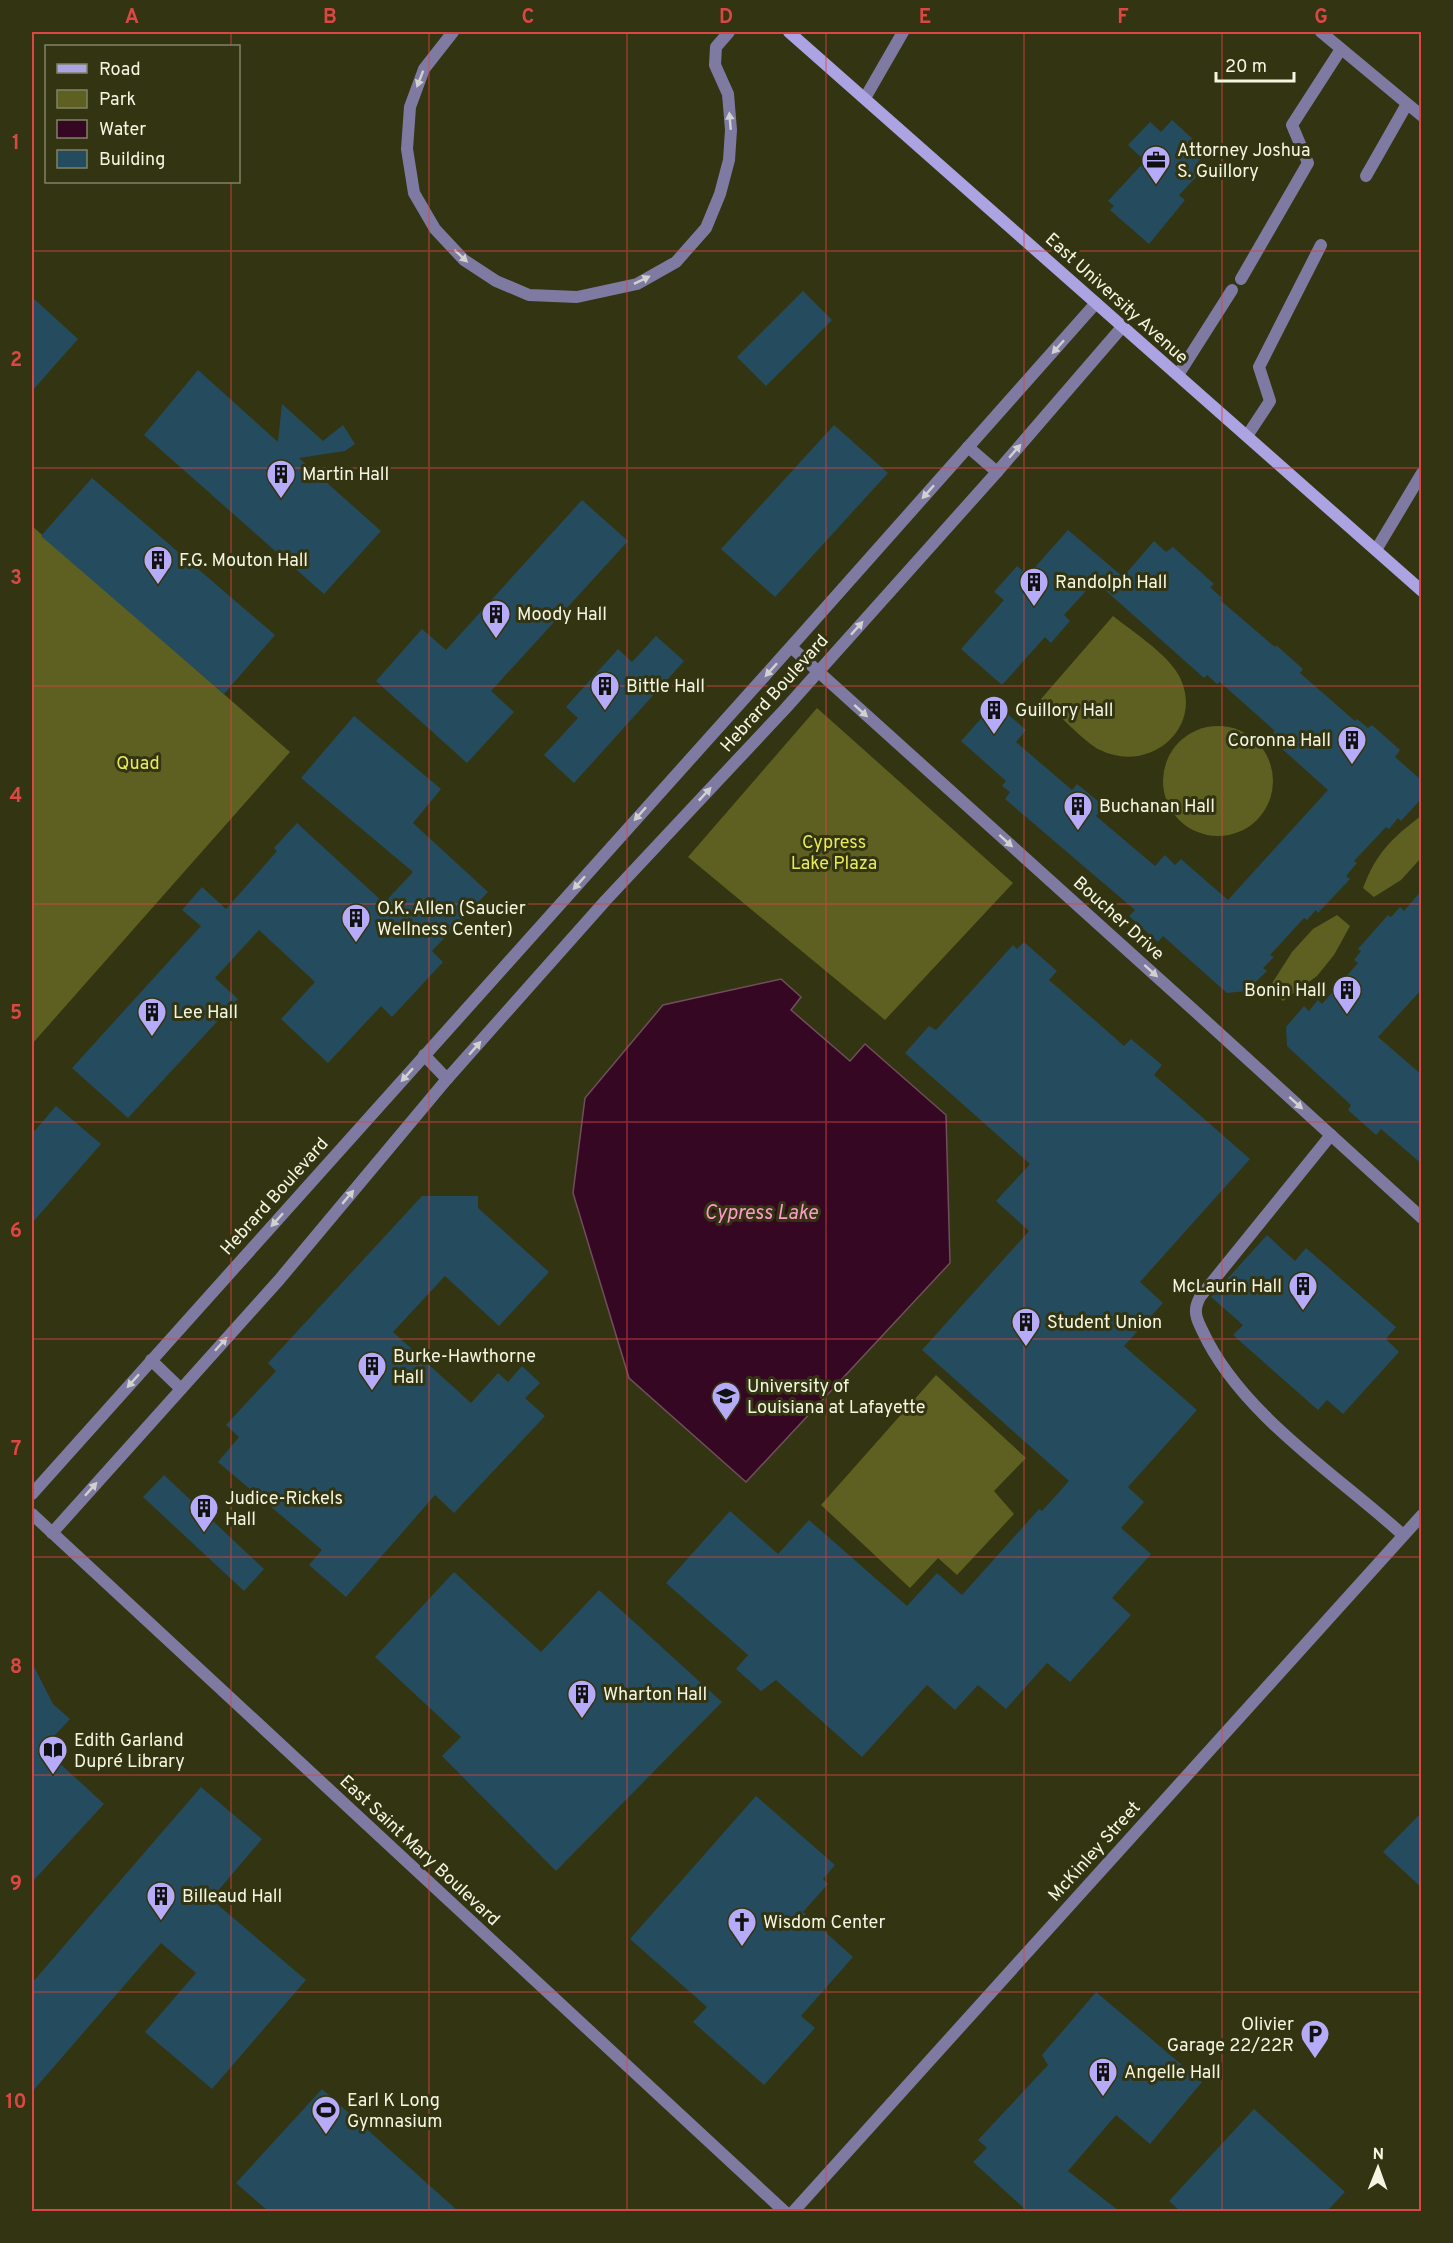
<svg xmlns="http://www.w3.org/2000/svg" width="1453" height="2243" font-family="Overpass,sans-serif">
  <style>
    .green { fill: #5e6021 }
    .water { fill: #360722; stroke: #6f4f5c; stroke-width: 1.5 }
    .building { fill: #254c5e }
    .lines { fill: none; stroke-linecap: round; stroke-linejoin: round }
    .service { stroke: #7f7aa2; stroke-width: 12 }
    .minor { stroke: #7f7aa2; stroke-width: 12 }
    .tertiary { stroke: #7f7aa2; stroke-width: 12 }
    .secondary { stroke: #aba3e2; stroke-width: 12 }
    .oneway { fill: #d1d1cf }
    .grid { fill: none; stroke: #da4744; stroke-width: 1.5; stroke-opacity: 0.55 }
    .labels { text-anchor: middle; stroke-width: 6; stroke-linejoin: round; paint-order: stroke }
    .poi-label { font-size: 18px; fill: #f4f6e2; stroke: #333411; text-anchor: start }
    .street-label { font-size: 18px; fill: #f4f6e2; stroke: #333411 }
    .park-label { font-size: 18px; fill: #e8eb59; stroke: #333411 }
    .water-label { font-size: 20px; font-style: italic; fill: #fe9aca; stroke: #333411 }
    .neatline { fill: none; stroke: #da4744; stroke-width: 2 }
    .grid-label { font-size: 20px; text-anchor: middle; font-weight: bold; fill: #da4744 }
  </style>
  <rect width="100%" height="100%" fill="#333411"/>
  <g class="green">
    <path d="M32 526 290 752 32 1044Z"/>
    <path d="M1113 616C1133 632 1166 653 1178 674 1207 725 1151 775 1100 750 1085 743 1056 711 1041 699Z"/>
    <path d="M817 708 1013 883 885 1020 688 857Z"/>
    <circle cx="1218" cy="781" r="55"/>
    <path d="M1421 816V858L1401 880 1374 897 1363 888C1376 853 1392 838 1421 816Z"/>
    <path d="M1337 915 1350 926 1334 955 1317 976 1283 1001 1269 988 1292 952 1313 929Z"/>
    <path d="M936 1375 1026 1458 994 1491 1014 1514 957 1575 938 1558 910 1588 821 1505Z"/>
  </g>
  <path class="water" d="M781 979 801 997 791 1010 850 1061 865 1044 946 1115 950 1263 746 1482 629 1378 573 1193 585 1098 663 1005Z"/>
  <g class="building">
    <path d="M1172 120 1207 152 1198 162 1201 164 1194 172 1198 175 1179 195 1185 200 1149 244 1110 210 1114 206 1108 201 1145 161 1128 145 1150 122 1161 132Z"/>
    <path d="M803 291 832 320 766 386 737 357Z"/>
    <path d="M32 297 78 339 32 391Z"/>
    <path d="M198 370 278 442 282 404 323 441 343 425 355 444 345 451 299 458 381 531 324 594 144 435Z"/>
    <path d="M834 425 888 473 775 597 721 549Z"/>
    <path d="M92 478 275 635 224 694 41 536Z"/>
    <path d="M582 500 628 541 491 691 514 712 467 763 376 681 422 629 446 650Z"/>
    <path d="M1068 530 1123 577 1154 541 1166 552 1173 547 1214 584 1210 587 1222 598 1220 600 1275 647 1276 645 1303 669 1300 673 1355 721 1357 719 1368 728 1372 725 1400 750 1395 757 1420 779 1421 799 1401 821 1398 818 1389 829 1386 827 1354 861 1357 863 1346 876 1350 879 1318 913 1316 910 1307 920 1304 918 1270 955 1274 957 1263 968 1267 971 1246 991 1227 993 1163 936 1158 942 1129 916 1135 910 1005 799 1010 792 1002 786 1006 781 961 741 995 703 1026 730 1016 742 1072 790 1077 784 1104 806 1096 816 1155 866 1165 855 1175 865 1181 859 1228 900 1328 790 1280 747 1284 743 1273 733 1275 731 1220 682 1217 684 1207 675 1204 678 1095 581 1064 615 1070 621 1051 643 1045 637 1002 685 961 649 1004 600 994 592 1017 566 1028 575Z"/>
    <path d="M656 636 684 661 574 783 544 755 578 718 566 707 618 649 632 662Z"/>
    <path d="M354 716 441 789 413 823 488 892 432 951 443 962 392 1017 381 1006 328 1063 281 1019 315 982 259 930 215 978 238 999 128 1118 72 1068 201 926 182 910 202 887 226 909 277 851 274 848 297 823 384 903 413 872 301 778Z"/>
    <path d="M1422 890V989L1378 1037 1422 1075V1164L1381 1129 1376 1135 1348 1110 1351 1105 1287 1046 1286 1027 1304 1006 1309 1011 1318 1000 1322 1004 1358 963 1354 960 1361 951 1358 949 1388 915 1391 917 1400 907 1404 911Z"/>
    <path d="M1024 942 1057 971 1049 980 1124 1046 1131 1039 1162 1065 1154 1075 1250 1159 1140 1282 1163 1303 1124 1346 1197 1410 1128 1487 1144 1502 1121 1528 1151 1554 1112 1598 1131 1615 1070 1682 1047 1663 1006 1709 978 1685 955 1710 927 1685 862 1757 776 1680 761 1691 736 1669 748 1655 666 1583 730 1511 778 1554 809 1520 907 1606 937 1573 962 1595 1039 1509 1042 1511 1069 1481 922 1350 1029 1231 996 1201 1030 1164 905 1053 929 1026 936 1030 1013 945 1017 949Z"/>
    <path d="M56 1106 101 1144 32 1223V1134Z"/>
    <path d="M422 1196H478V1208L549 1272 499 1326 445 1276 393 1332 471 1403 498 1373 508 1382 522 1366 540 1383 525 1398 545 1416 454 1513 435 1495 346 1597 309 1565 322 1550 218 1462 239 1437 226 1425 276 1371 268 1363Z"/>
    <path d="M1267 1235 1295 1261 1306 1248 1396 1327 1386 1339 1399 1352 1343 1414 1327 1400 1318 1410 1233 1335 1243 1325 1211 1297Z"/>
    <path d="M164 1475 264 1569 244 1591 143 1497Z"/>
    <path d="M454 1572 541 1652 599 1590 722 1702 556 1871 442 1756 461 1737 375 1657Z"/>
    <path d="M32 1663 53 1704 70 1719 43 1748 104 1804 32 1882Z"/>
    <path d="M201 1787 262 1839 211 1899 306 1980 212 2089 145 2032 196 1973 161 1943 32 2092V1983Z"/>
    <path d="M756 1796 835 1865 823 1879 828 1884 803 1912 853 1957 801 2016 815 2028 764 2085 693 2022 707 2007 630 1939Z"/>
    <path d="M1422 1812V1888L1383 1852Z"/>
    <path d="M1096 1992 1202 2082 1150 2144 1116 2115 1068 2171 1119 2211H1027L973 2162 987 2148 978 2140 1048 2065 1042 2055Z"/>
    <path d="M322 2089 458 2211H268L236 2183Z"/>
    <path d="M1254 2109 1345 2192 1327 2211H1180L1169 2201Z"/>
  </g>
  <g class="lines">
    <g class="service">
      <path d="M1366 176 1407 104"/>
      <path d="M1241 279 1308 163 1292 125 1341 49"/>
      <path d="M1178 375 1232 290"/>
      <path d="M1247 436 1270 401 1259 367 1321 245"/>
      <path d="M1331 1135 1200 1297C1198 1301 1196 1306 1196 1310 1195 1318 1200 1325 1203 1332 1241 1414 1337 1475 1403 1535"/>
    </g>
    <g class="minor">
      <path d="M453 32 424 69 410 107 407 149 414 193 435 229 464 260 496 281 529 295 577 297 637 284 676 262 706 228 720 194 729 160 731 130 728 94 715 65 716 47 729 32"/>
      <path d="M1321 32 1422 116"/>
      <path d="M865 98 903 32"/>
      <path d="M968 447 997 472"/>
      <path d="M1376 550 1422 473"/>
      <path d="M791 647 1198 1014 1422 1218"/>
      <path d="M424 1055 447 1079"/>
      <path d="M151 1360 181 1389"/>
      <path d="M32 1494 804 632 1096 303"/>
      <path d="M52 1533 279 1280 447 1079 606 900 785 709 997 472 1123 326"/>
      <path d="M793 2212 1422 1515"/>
    </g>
    <path class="tertiary" d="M32 1514 785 2212"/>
    <path class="secondary" d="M789 32 1422 591"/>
  </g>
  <defs><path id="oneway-solid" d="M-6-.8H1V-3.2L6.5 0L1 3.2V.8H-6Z" transform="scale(1.5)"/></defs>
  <g class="oneway">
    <use href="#oneway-solid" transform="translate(420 79) rotate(111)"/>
    <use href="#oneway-solid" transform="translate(730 121) rotate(-95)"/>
    <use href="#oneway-solid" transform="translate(461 256) rotate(43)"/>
    <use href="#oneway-solid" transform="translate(642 280) rotate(-26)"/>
    <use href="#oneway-solid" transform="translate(1058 347) rotate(132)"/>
    <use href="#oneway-solid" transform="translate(1015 451) rotate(-49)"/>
    <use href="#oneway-solid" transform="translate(928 492) rotate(132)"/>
    <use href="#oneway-solid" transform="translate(857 628) rotate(-48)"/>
    <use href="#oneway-solid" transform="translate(771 670) rotate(132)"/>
    <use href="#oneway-solid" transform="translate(861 711) rotate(42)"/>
    <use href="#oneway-solid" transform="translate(705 794) rotate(-47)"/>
    <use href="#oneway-solid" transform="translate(640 814) rotate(132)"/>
    <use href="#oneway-solid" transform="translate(1006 841) rotate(42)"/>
    <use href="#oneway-solid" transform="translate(579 883) rotate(132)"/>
    <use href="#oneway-solid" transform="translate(1151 971) rotate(42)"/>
    <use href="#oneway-solid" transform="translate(475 1048) rotate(-49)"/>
    <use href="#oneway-solid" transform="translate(407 1075) rotate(132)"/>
    <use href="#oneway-solid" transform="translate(1296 1103) rotate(42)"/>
    <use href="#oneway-solid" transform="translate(348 1197) rotate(-50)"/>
    <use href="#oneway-solid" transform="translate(277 1220) rotate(132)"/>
    <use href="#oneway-solid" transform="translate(221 1344) rotate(-48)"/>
    <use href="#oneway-solid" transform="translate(133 1381) rotate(132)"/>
    <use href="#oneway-solid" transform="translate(91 1489) rotate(-48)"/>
  </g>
  <path class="grid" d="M231 32V46M429 32V2212M627 32V2212M826 32V2212M1024 32V2212M1222 32V2212M231 182V2212M32 251H1422M32 468H1422M32 686H1422M32 904H1422M32 1122H1422M32 1339H1422M32 1557H1422M32 1775H1422M32 1992H1422"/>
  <defs>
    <g id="office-pin" transform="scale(1.5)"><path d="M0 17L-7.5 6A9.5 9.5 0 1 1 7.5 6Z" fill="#b6abf8" stroke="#333411"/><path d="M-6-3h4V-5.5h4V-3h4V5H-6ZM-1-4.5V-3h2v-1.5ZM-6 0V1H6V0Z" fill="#111"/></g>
    <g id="building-pin" transform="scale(1.5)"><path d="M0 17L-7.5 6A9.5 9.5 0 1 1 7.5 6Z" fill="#b6abf8" stroke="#333411"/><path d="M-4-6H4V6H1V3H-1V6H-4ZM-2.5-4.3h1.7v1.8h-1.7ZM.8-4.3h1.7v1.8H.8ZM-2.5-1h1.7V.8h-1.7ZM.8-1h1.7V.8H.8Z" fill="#111"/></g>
    <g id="university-pin" transform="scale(1.5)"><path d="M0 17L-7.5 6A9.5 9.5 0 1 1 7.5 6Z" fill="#b6abf8" stroke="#333411"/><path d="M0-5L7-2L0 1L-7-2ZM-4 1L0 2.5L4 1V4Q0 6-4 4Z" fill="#111"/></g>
    <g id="library-pin" transform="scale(1.5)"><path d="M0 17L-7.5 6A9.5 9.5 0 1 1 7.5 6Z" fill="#b6abf8" stroke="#333411"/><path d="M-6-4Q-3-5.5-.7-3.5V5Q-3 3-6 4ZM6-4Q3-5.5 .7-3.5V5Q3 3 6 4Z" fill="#111"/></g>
    <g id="church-pin" transform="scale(1.5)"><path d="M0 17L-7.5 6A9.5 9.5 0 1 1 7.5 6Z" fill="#b6abf8" stroke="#333411"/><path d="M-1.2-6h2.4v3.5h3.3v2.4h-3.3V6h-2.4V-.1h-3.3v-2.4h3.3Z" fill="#111"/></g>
    <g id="parking-pin" transform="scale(1.5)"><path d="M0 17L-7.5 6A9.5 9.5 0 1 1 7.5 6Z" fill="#b6abf8" stroke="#333411"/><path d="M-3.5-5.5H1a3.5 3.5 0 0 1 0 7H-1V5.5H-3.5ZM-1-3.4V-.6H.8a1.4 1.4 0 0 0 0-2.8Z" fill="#111"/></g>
    <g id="stadium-pin" transform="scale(1.5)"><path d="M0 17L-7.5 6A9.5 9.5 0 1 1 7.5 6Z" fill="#b6abf8" stroke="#333411"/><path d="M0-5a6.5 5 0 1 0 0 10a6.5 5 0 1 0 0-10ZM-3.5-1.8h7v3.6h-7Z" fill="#111"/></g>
  </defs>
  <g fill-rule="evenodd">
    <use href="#office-pin" x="1156" y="160"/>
    <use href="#building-pin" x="281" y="474"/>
    <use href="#building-pin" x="158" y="560"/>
    <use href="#building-pin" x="1034" y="582"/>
    <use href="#building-pin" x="496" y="614"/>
    <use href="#building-pin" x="605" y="686"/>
    <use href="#building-pin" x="994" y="710"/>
    <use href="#building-pin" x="1352" y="740"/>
    <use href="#building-pin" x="1078" y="806"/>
    <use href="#building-pin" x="356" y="918"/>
    <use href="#building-pin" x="1347" y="990"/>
    <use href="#building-pin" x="152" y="1012"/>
    <use href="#building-pin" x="1303" y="1286"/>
    <use href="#building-pin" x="1026" y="1322"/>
    <use href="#building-pin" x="372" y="1366"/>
    <use href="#university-pin" x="726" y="1396"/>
    <use href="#building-pin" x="204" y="1508"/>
    <use href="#building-pin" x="582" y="1694"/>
    <use href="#library-pin" x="53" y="1750"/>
    <use href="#building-pin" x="161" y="1896"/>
    <use href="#church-pin" x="742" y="1922"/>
    <use href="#parking-pin" x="1315" y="2034"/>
    <use href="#building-pin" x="1103" y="2072"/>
    <use href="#stadium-pin" x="326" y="2110"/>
  </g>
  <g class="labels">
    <g class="poi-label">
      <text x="1177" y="156">Attorney Joshua<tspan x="1177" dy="21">S. Guillory</tspan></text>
      <text x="302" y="480">Martin Hall</text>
      <text x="179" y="566">F.G. Mouton Hall</text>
      <text x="1055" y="588">Randolph Hall</text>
      <text x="517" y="620">Moody Hall</text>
      <text x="626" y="692">Bittle Hall</text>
      <text x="1015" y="716">Guillory Hall</text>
      <text x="1331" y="746" text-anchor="end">Coronna Hall</text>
      <text x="1099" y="812">Buchanan Hall</text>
      <text x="377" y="914">O.K. Allen (Saucier<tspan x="377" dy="21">Wellness Center)</tspan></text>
      <text x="1326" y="996" text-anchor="end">Bonin Hall</text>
      <text x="173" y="1018">Lee Hall</text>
      <text x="1282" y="1292" text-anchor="end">McLaurin Hall</text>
      <text x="1047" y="1328">Student Union</text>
      <text x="393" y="1362">Burke-Hawthorne<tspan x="393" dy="21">Hall</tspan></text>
      <text x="747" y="1392">University of<tspan x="747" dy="21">Louisiana at Lafayette</tspan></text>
      <text x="225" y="1504">Judice-Rickels<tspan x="225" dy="21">Hall</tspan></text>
      <text x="603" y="1700">Wharton Hall</text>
      <text x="74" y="1746">Edith Garland<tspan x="74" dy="21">Dupré Library</tspan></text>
      <text x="182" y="1902">Billeaud Hall</text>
      <text x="763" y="1928">Wisdom Center</text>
      <text x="1294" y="2030" text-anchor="end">Olivier<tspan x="1294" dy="21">Garage 22/22R</tspan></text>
      <text x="1124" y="2078">Angelle Hall</text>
      <text x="347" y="2106">Earl K Long<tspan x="347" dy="21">Gymnasium</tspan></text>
    </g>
    <g class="street-label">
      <text transform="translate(1117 298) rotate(42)" y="6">East University Avenue</text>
      <text transform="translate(774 693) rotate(-48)" y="6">Hebrard Boulevard</text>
      <text transform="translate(1119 918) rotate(42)" y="6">Boucher Drive</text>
      <text transform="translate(274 1196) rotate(-48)" y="6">Hebrard Boulevard</text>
      <text transform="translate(420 1850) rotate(43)" y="6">East Saint Mary Boulevard</text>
      <text transform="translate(1094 1851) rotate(-48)" y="6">McKinley Street</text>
    </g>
    <g class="park-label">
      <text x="138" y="769">Quad</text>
      <text x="834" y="848">Cypress<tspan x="834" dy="21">Lake Plaza</tspan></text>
    </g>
    <g class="water-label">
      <text x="761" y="1219">Cypress Lake</text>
    </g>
  </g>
  <rect width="1453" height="2243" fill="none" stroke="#333411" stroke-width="66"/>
  <rect x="45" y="45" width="195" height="138" fill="#333411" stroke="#808265" stroke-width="1.5"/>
  <rect x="57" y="64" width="30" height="9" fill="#aba3e2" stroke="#808265" stroke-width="1.5"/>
  <text x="99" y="75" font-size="18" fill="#f4f6e2">Road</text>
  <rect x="57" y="90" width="30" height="18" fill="#5e6021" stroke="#808265" stroke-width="1.5"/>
  <text x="99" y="105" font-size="18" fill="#f4f6e2">Park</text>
  <rect x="57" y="120" width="30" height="18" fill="#360722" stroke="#808265" stroke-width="1.5"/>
  <text x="99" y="135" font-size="18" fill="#f4f6e2">Water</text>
  <rect x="57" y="150" width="30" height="18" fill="#254c5e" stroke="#808265" stroke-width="1.5"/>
  <text x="99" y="165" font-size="18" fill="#f4f6e2">Building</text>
  <g transform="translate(1378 2168) rotate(1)" stroke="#333411" stroke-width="4.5" paint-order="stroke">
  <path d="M0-4.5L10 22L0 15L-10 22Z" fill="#f4f6e2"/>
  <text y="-9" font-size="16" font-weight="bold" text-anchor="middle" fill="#f4f6e2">N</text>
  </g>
  <path d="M1216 72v9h78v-9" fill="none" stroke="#f4f6e2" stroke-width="3"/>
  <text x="1225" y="72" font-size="18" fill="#f4f6e2" stroke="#333411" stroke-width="4.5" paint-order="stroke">20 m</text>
  <rect x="33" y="33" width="1387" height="2177" class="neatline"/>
  <g class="grid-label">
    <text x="132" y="23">A</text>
    <text x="330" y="23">B</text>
    <text x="528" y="23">C</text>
    <text x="726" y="23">D</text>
    <text x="925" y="23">E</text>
    <text x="1123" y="23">F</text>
    <text x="1321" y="23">G</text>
    <text x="16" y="149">1</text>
    <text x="16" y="366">2</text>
    <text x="16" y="584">3</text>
    <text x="16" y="802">4</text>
    <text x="16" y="1019">5</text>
    <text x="16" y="1237">6</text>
    <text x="16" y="1455">7</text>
    <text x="16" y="1673">8</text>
    <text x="16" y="1890">9</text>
    <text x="16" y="2108">10</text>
  </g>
</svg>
